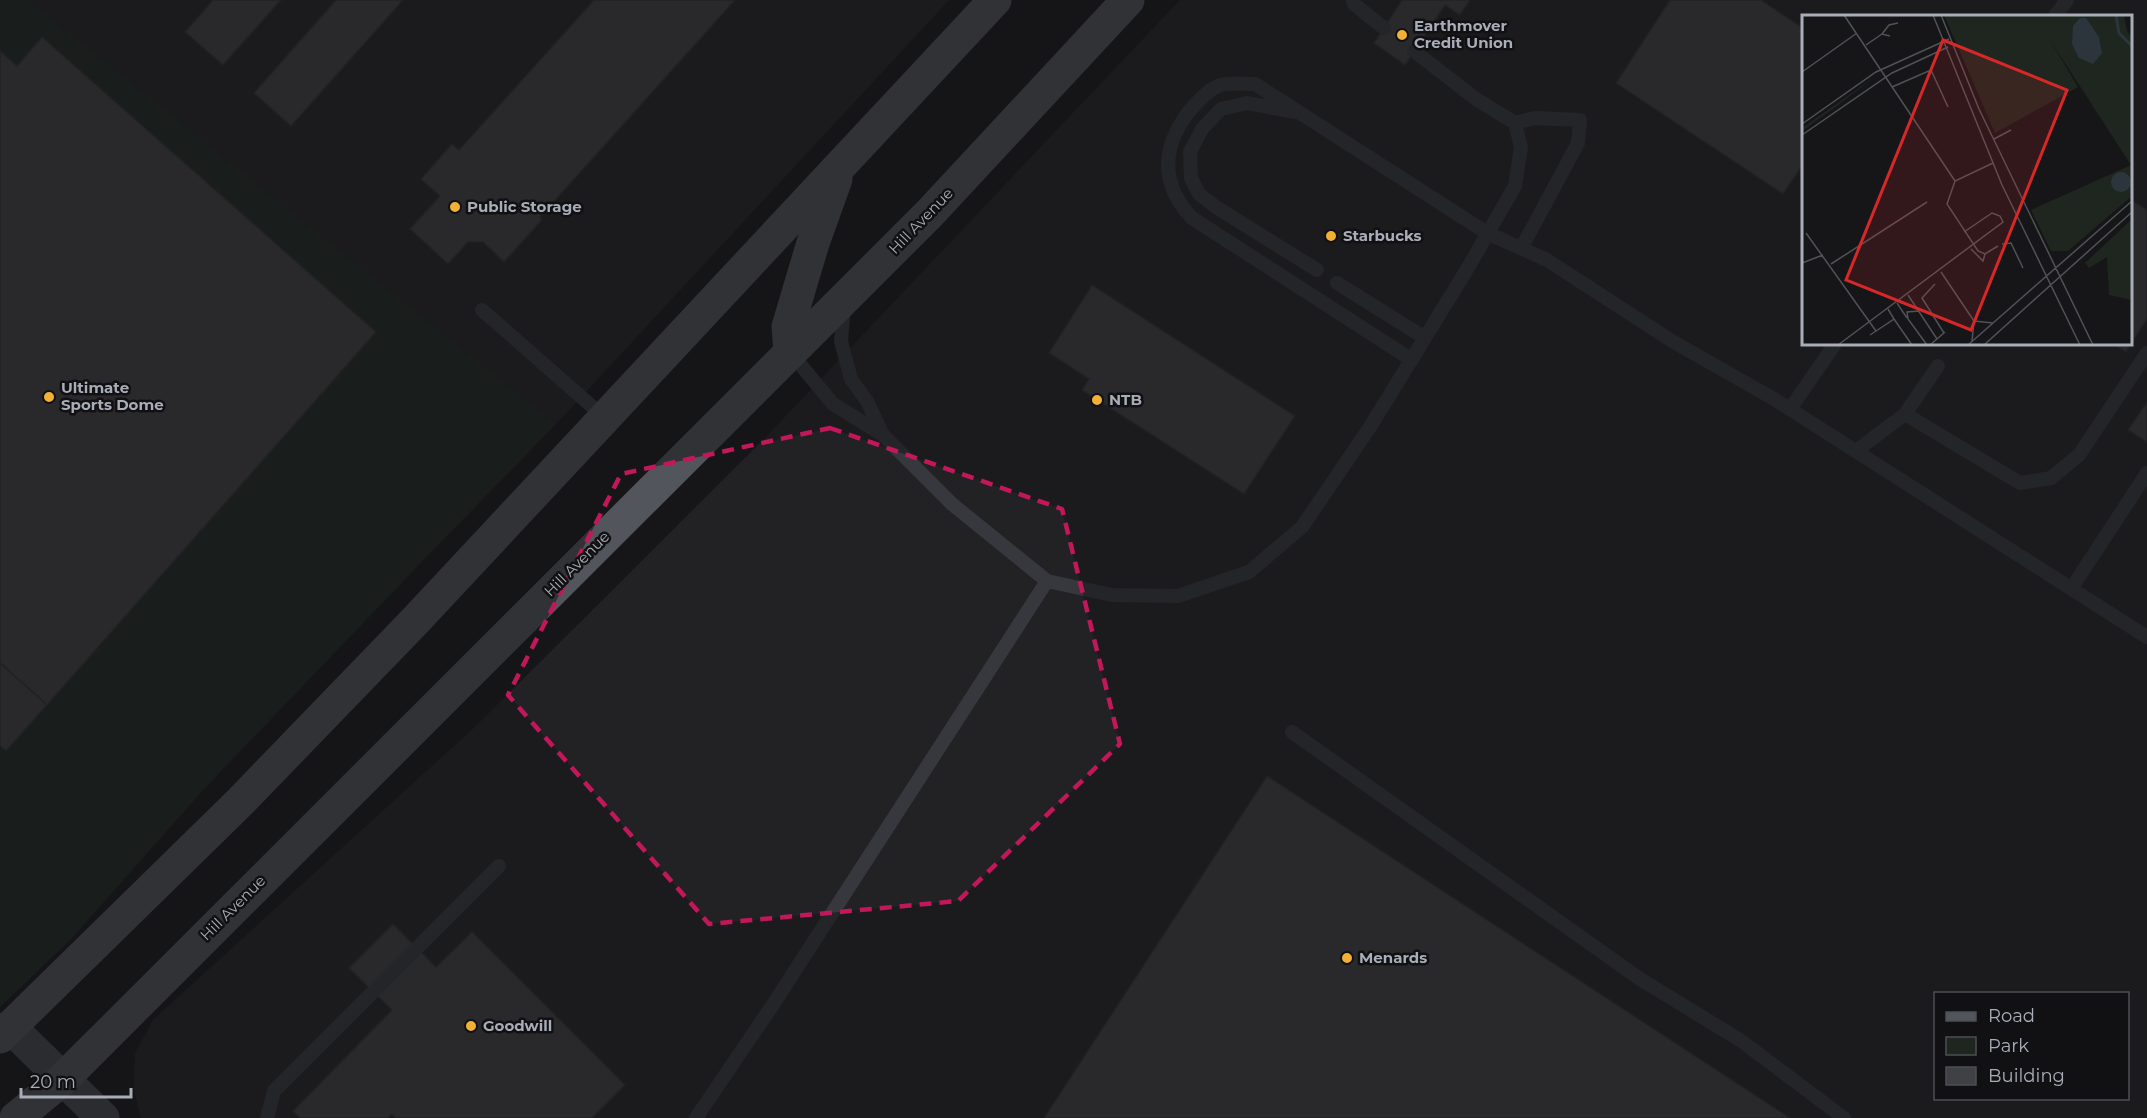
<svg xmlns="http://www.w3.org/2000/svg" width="2147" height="1118" font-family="Montserrat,sans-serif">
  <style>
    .built { fill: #222225; fill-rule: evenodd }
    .green { fill: #1e261f }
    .building { fill: #404145; stroke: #303034; stroke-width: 1.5 }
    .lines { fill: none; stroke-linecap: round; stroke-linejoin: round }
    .lane { stroke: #37383d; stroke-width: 14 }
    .secondary { stroke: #45474d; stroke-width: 33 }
    .primary { stroke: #53555c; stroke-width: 33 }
    .marked { fill: none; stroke: #c2185b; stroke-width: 4.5; stroke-dasharray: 12 8; stroke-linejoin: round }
    .poi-dot { fill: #f2b134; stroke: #111113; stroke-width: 2 }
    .labels { text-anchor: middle; stroke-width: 5; stroke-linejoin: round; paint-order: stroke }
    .poi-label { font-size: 15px; font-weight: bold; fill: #a8adb8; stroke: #111113; text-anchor: start }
    .street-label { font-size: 15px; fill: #a8adb8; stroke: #111113 }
    .inset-river { fill: none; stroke: #2c353c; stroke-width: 3 }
    .inset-road { fill: none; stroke: #505258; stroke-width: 1.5 }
    .view { fill: #d62828; fill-opacity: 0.15; stroke: #d62828; stroke-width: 3 }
    .inset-edge { fill: none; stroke: #a8adb8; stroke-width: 3 }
  </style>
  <rect width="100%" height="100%" fill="#161618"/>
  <g class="built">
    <path d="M0 0H949L556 424 434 549 202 791 72 938 0 1007Z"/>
    <path d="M1180 0H2147V1118H141L134 1091 135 1054 153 1020 477 725 765 438ZM1804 16H2130V344H1804ZM1936 994H2128V1098H1936Z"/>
  </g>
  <path class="green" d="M0 0H28L556 424 434 549 202 791 72 938 0 1007Z"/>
  <g class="building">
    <path d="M213 0H281L223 65 185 32Z"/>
    <path d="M336 0H403L291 126 254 93Z"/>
    <path d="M594 0H735L540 217 542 220 540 222 504 262 483 242H468L448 264 410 229 440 196 421 179 452 144 459 150Z"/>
    <path d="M1402 0H1470L1460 15 1445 5 1405 65 1374 43Z"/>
    <path d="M1670 0H1761L1804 29V163L1783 194 1616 83Z"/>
    <path d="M42 37 376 332 47 705 0 663V51L17 66Z"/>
    <path d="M2130 199 2147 210V319L2126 352 2113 344H2130Z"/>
    <path d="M1092 285 1295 416 1244 494 1082 390 1089 379 1049 353Z"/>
    <path d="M2147 402V442L2128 430Z"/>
    <path d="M0 663 47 705 6 751 0 746Z"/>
    <path d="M1267 776 1790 1118H1044Z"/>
    <path d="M393 924 436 967 472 932 625 1085 592 1118H396L392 1114 388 1118H300L293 1111 392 1010 349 968Z"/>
  </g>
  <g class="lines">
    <g class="lane">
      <path d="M1353 0 1354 4 1384 28"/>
      <path d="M2055 16 2067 0"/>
      <path d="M1295 112 1247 103 1221 109 1202 129 1190 152 1191 178 1199 194 1216 207 1317 270"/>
      <path d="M1515 123 1535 118 1580 120 1578 143 1522 247"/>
      <path d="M1337 283 1425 338"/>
      <path d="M844 306 841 341 851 379 867 401 883 435"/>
      <path d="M482 310 604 417"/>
      <path d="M790 352 833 404 883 435 952 504 1047 581 1112 595 1178 596 1249 572 1302 527 1370 427 1466 271 1515 186 1521 147 1515 123 1476 99 1414 51"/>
      <path d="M1412 360 1192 218C1161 185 1161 150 1187 114 1195 105 1206 91 1218 86 1227 82 1244 84 1255 84L1487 233 1547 260 1672 341 1774 399 2147 637"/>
      <path d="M1790 409 1835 344"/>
      <path d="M1905 414 2020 483 2051 478 2079 455 2147 353"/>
      <path d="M1856 451 1905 414 1938 366"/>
      <path d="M2071 589 2147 473"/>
      <path d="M1292 732 1640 979 1740 1040 1844 1118"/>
      <path d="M267 1118 274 1091 499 866"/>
      <path d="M696 1118 774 1003 1047 581"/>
    </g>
    <path class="secondary" d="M10 1027 103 1118"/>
    <g class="primary">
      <path d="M790 352 788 327 813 243 836 179"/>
      <path d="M0 1037 241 801 414 622 995 0"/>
      <path d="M16 1118 63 1079 930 213 1128 0"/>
    </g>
  </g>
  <path d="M0 0H2147V1118H0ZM830 428 1062 509 1120 744 958 901 709 924 508 695 621 474Z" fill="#161618" fill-opacity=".55" fill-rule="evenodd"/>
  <path class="marked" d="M830 428 1062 509 1120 744 958 901 709 924 508 695 621 474Z"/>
  <g class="poi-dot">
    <circle cx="1402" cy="35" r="6"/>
    <circle cx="455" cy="207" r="6"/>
    <circle cx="1331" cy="236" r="6"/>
    <circle cx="49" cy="397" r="6"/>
    <circle cx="1097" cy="400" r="6"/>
    <circle cx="1347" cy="958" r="6"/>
    <circle cx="471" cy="1026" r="6"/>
  </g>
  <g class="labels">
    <g class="poi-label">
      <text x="1414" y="31">Earthmover<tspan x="1414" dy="17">Credit Union</tspan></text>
      <text x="467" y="212">Public Storage</text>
      <text x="1343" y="241">Starbucks</text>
      <text x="61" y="393">Ultimate<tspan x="61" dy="17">Sports Dome</tspan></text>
      <text x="1109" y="405">NTB</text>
      <text x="1359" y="963">Menards</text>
      <text x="483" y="1031">Goodwill</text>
    </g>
    <g class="street-label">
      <text transform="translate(921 221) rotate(-46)" y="5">Hill Avenue</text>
      <text transform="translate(577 564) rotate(-45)" y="5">Hill Avenue</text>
      <text transform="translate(233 908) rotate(-45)" y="5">Hill Avenue</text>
    </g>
  </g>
  <g transform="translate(1802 15)">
    <rect width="330" height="330" fill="#161618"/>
    <path d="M142 0H322L325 16 330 22V181L266 236H249L229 195 329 150 248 25 276 72 193 118ZM74 61 31 94 0 116V113ZM330 204V285L307 280 305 242 287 253 283 248Z" fill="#1e261f"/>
    <path d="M278 3H284L297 22 300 38 291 49 277 43 270 29 271 11ZM309 167a10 10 0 1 1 20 0a10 10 0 1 1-20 0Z" fill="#2c353c"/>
    <path class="inset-river" d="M314 0 317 18 330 31"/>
    <path class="inset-road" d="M42 0 153 166M131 0 200 170 278 330M139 0 177 94 291 330M80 19 87 10 96 8M64 30 80 19 88 21M0 57 55 18M90 72 129 55 146 92M0 109 74 57 147 24M0 120 90 58 146 32M192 124 209 115M191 148 153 166 145 189 176 236 183 239 196 231M4 218 74 316M200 229 209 228 221 253M169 234 181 246 183 239M0 248 21 240M29 249 125 187M139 257 172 306 170 326M133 269 120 283 142 318M106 280 135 324M95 288 105 303M117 296 105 297 106 304 125 330M92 304 110 330M172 306 191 308M68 320 92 304 86 294M36 330 201 207 198 201 190 198 162 217M128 330 143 317M166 330 330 186M182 330 330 197"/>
    <path class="view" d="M141 25 265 75 169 315 44 265Z"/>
    <rect width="330" height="330" class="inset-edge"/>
  </g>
  <rect x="1934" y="992" width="195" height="108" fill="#111113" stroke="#4d4f55" stroke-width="1.5"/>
  <rect x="1946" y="1012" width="30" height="9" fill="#53555c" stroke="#4d4f55" stroke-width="1.5"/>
  <text x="1988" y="1022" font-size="18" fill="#a8adb8">Road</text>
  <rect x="1946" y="1037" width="30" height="18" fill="#1e261f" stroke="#4d4f55" stroke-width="1.5"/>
  <text x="1988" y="1052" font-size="18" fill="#a8adb8">Park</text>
  <rect x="1946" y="1067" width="30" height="18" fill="#404145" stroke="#4d4f55" stroke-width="1.5"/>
  <text x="1988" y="1082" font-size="18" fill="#a8adb8">Building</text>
  <path d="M21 1088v9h110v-9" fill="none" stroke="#a8adb8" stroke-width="3"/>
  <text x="30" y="1088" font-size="18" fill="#a8adb8" stroke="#111113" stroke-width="4.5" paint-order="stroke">20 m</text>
</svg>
